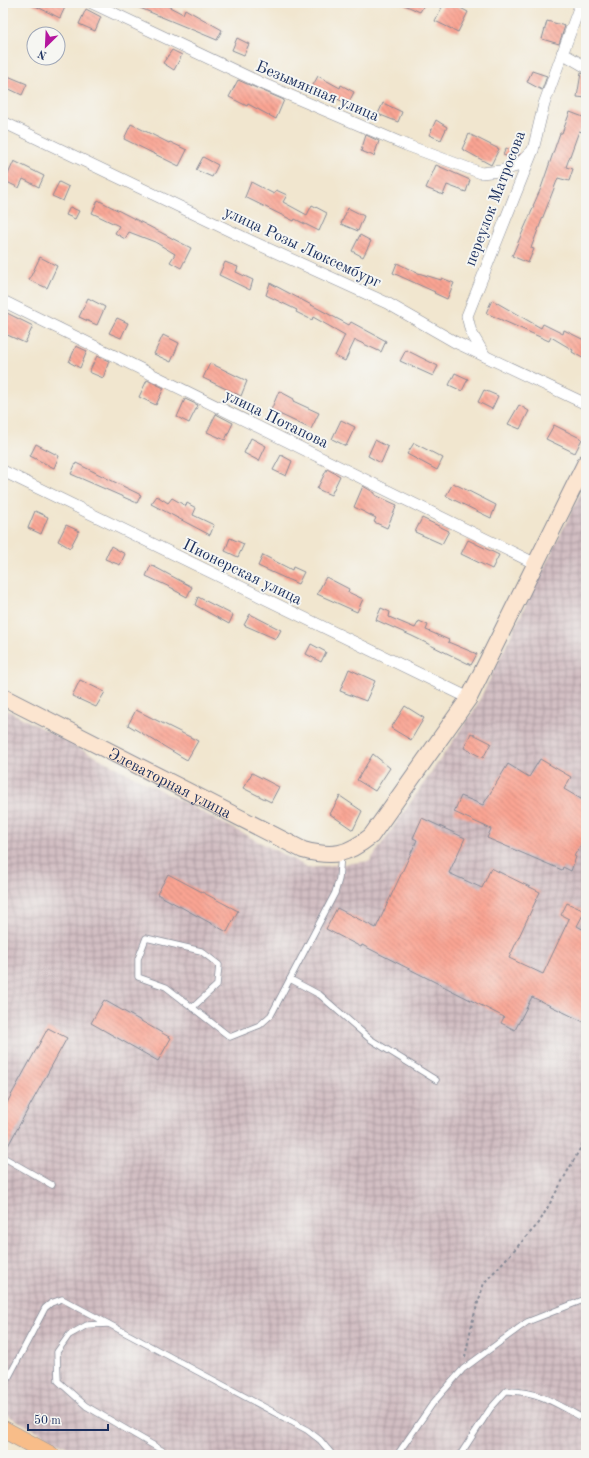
<svg xmlns="http://www.w3.org/2000/svg" width="589" height="1458" font-family="'Old Standard TT',serif">
  <style>
    .industrial { fill: url(#industrial-grid) }
    .building { fill: url(#building-back-hatch) }
    .lines { fill: none; stroke-linecap: round; stroke-linejoin: round }
    .service-casing { stroke: #868a96; stroke-width: 7 }
    .minor-casing { stroke: #868a96; stroke-width: 12 }
    .secondary-casing { stroke: #868a96; stroke-width: 18 }
    .primary-casing { stroke: #868a96; stroke-width: 18 }
    .path { stroke: #868a96; stroke-width: 2; stroke-dasharray: 3 3; stroke-linecap: butt }
    .service { stroke: #fff; stroke-width: 5.5 }
    .minor { stroke: #fff; stroke-width: 11 }
    .secondary { stroke: #fce5d0; stroke-width: 16 }
    .primary { stroke: #f8bd89; stroke-width: 17 }
    .labels { text-anchor: middle; stroke-width: 4; stroke-linejoin: round; paint-order: stroke }
    .street-label { font-size: 16px; fill: #1b2f5e; stroke: #f6f6f2 }
  </style>
  <defs>
    <pattern id="industrial-grid" width="8" height="8" patternUnits="userSpaceOnUse"><rect width="8" height="8" fill="#d2bec2"/><path d="M0 4h8M4 0v8" fill="none" stroke="#aa9ba1"/></pattern>
    <pattern id="building-back-hatch" width="6" height="6" patternUnits="userSpaceOnUse"><rect width="6" height="6" fill="#faa493"/><path d="M-1 5l2 2M0 0l6 6M5-1l2 2" fill="none" stroke="#ca867b"/></pattern>
  </defs>
  <rect width="100%" height="100%" fill="#f6f6f2"/>
  <filter id="ink" filterUnits="userSpaceOnUse"><feTurbulence type="fractalNoise" baseFrequency=".025" numOctaves="2"/><feDisplacementMap in="SourceGraphic" scale="8" xChannelSelector="R" yChannelSelector="G"/><feConvolveMatrix kernelMatrix="1 2 1 2 8 2 1 2 1" color-interpolation-filters="sRGB"/></filter>
  <filter id="wash" filterUnits="userSpaceOnUse"><feTurbulence type="fractalNoise" baseFrequency=".012" numOctaves="4" result="noise"/><feDisplacementMap in="SourceGraphic" scale="16" xChannelSelector="R" yChannelSelector="G"/><feGaussianBlur stdDeviation="0.9" result="paint"/><feColorMatrix in="noise" values="0 0 0 0 0 0 0 0 0 0 0 0 0 0 0 0 0 1.4 0 .05"/><feComposite in="paint" operator="in"/></filter>
  <g filter="url(#wash)">
    <rect width="100%" height="100%" fill="#f1e6cf"/>
    <path class="industrial" d="M586 482V1455H82L3 1413V708L309 868 370 861 475 709Z"/>
    <g id="blocks">
      <g class="building">
        <path d="M29 3H67L60 18Z"/>
        <path d="M128 3H162L183 14 185 9 222 30 217 40Z"/>
        <path d="M400 3H425L420 12Z"/>
        <path d="M444 3H451L468 12 458 32 435 21Z"/>
        <path d="M86 9 101 17 95 31 79 24Z"/>
        <path d="M547 21 565 26 559 44 542 39Z"/>
        <path d="M237 38 249 44 244 55 232 50Z"/>
        <path d="M172 50 182 55 174 70 163 63Z"/>
        <path d="M532 71 547 76 542 90 527 82Z"/>
        <path d="M581 73 586 74V98L577 97Z"/>
        <path d="M3 74 27 84 22 95 3 86Z"/>
        <path d="M318 76 340 88 341 85 354 92 348 104 312 87Z"/>
        <path d="M238 80 284 100 276 119 248 104 247 106 229 97Z"/>
        <path d="M383 103 402 112 398 122 378 114Z"/>
        <path d="M570 112 586 118 582 132 579 131 566 167 573 169 569 181 558 178 531 248 534 249 528 263 512 256 534 206H533L541 188 560 133H562Z"/>
        <path d="M436 120 447 127 441 140 429 135Z"/>
        <path d="M131 124 169 143 170 142 187 150 179 166 124 139Z"/>
        <path d="M469 134 499 149 491 165 462 149Z"/>
        <path d="M366 135 379 141 374 156 361 151Z"/>
        <path d="M506 148 520 154 514 159 503 155Z"/>
        <path d="M203 157 218 165 212 177 196 170Z"/>
        <path d="M14 161 44 176 39 187 23 179 19 188 5 181Z"/>
        <path d="M436 165 470 180 466 192 447 185 443 195 426 188Z"/>
        <path d="M59 182 69 187 63 201 52 196Z"/>
        <path d="M251 182 274 194 276 190 287 195 283 202 307 215 312 205 327 213 319 231 295 219 294 221 245 197Z"/>
        <path d="M98 200 191 248 181 268 170 262 175 254 155 242 129 232 125 239 115 233 119 226 92 213Z"/>
        <path d="M70 207 79 211 75 219 66 215Z"/>
        <path d="M348 208 364 216 358 231 341 224Z"/>
        <path d="M360 235 371 241 363 257 352 251Z"/>
        <path d="M40 257 57 266 47 288 29 280Z"/>
        <path d="M225 262 238 267 236 272 253 280 250 290 219 275Z"/>
        <path d="M397 263 415 272 441 280 442 278 454 283 447 299 434 293 435 292 393 273Z"/>
        <path d="M270 283 349 325 351 322 386 341 381 352 355 340 345 361 335 356 345 335 313 317 312 320 296 312 297 310 266 295Z"/>
        <path d="M88 298 105 307 97 325 79 317Z"/>
        <path d="M492 300 541 328 543 324 563 334 564 330 586 341V360L572 352 573 350 551 337 549 341 486 313Z"/>
        <path d="M3 311 33 326 25 343 3 333Z"/>
        <path d="M117 318 128 323 121 338 109 333Z"/>
        <path d="M163 335 179 343 171 362 154 354Z"/>
        <path d="M76 346 87 351 80 368 69 362Z"/>
        <path d="M406 350 438 366 433 376 400 361Z"/>
        <path d="M97 356 109 361 103 378 89 372Z"/>
        <path d="M210 363 247 381 241 396 203 378Z"/>
        <path d="M455 373 468 379 462 391 449 385Z"/>
        <path d="M147 380 164 388 156 405 139 397Z"/>
        <path d="M484 390 498 396 492 409 478 402Z"/>
        <path d="M279 391 294 399 293 401 319 413 311 429 271 410Z"/>
        <path d="M185 399 198 405 189 423 177 417Z"/>
        <path d="M519 405 529 411 520 429 508 424Z"/>
        <path d="M216 414 233 423 225 440 207 432Z"/>
        <path d="M341 420 355 427 346 446 332 439Z"/>
        <path d="M554 425 582 439 575 453 546 439Z"/>
        <path d="M251 438 266 446 259 461 244 453Z"/>
        <path d="M375 440 388 447 381 463 368 456Z"/>
        <path d="M414 443 443 458 437 470 407 454Z"/>
        <path d="M36 444 59 456 54 468 30 456Z"/>
        <path d="M281 455 292 461 286 476 273 470Z"/>
        <path d="M76 463 141 495 137 503 71 474Z"/>
        <path d="M327 469 340 476 331 495 317 489Z"/>
        <path d="M453 483 496 505 491 518 446 496Z"/>
        <path d="M363 486 375 493V495L397 505 387 528 374 522 376 518 354 507Z"/>
        <path d="M157 496 168 503 172 498 186 506 187 503 196 508 193 515 214 525 210 535 151 504Z"/>
        <path d="M35 511 48 517 41 534 28 528Z"/>
        <path d="M422 518 449 531 442 544 415 532Z"/>
        <path d="M66 525 79 531 70 548 58 541Z"/>
        <path d="M230 538 244 544 238 557 225 551Z"/>
        <path d="M468 540 499 555 492 569 461 554Z"/>
        <path d="M111 546 125 554 120 565 105 559Z"/>
        <path d="M263 555 292 570 293 567 304 572 298 584 258 566Z"/>
        <path d="M151 565 192 587 187 597 174 590V589L146 576Z"/>
        <path d="M326 577 349 589 348 592 363 599 357 612 317 594Z"/>
        <path d="M198 597 233 615 229 624 195 605Z"/>
        <path d="M381 608 390 612 389 617 415 628 419 621 428 625 426 630 449 640 448 642 477 654 471 665 412 636 376 620Z"/>
        <path d="M250 614 281 630 276 639 244 625Z"/>
        <path d="M311 644 326 652 321 662 306 654Z"/>
        <path d="M349 669 375 681 366 701 340 691Z"/>
        <path d="M80 680 105 692 96 707 72 696Z"/>
        <path d="M405 706 424 718 411 740 391 728Z"/>
        <path d="M136 710 198 741 187 760 128 725Z"/>
        <path d="M471 733 491 743 483 758 464 748Z"/>
        <path d="M373 754 390 768 375 791 357 780Z"/>
        <path d="M540 759 571 777 564 789 586 802V837L574 856 576 857 571 871 563 867 562 870 487 838 491 829 454 812 461 796 483 805 508 764 529 777Z"/>
        <path d="M252 773 279 787 271 802 243 788Z"/>
        <path d="M340 796 362 811 353 830 330 814Z"/>
        <path d="M422 818 465 838 449 873 482 888 491 868 540 892 509 958 543 974 569 919 561 915 567 903 585 911 577 926 586 931V1023L532 997 515 1030 501 1023 504 1017 362 945 361 947 326 929 337 908 376 928 417 840 413 838Z"/>
        <path d="M168 874 238 911 227 932 157 894Z"/>
        <path d="M104 1000 171 1038 158 1061 91 1023Z"/>
        <path d="M48 1028 67 1038 4 1153H3V1110Z"/>
      </g>
    </g>
  </g>
  <g filter="url(#ink)">
    <use href="#blocks" fill-opacity="0" stroke="#868a96" stroke-width="1"/>
    <g class="lines">
      <g class="service-casing">
        <g id="service">
          <path d="M290 979 320 995 370 1039 436 1080"/>
          <path d="M192 1008 217 985 219 965 201 951 146 938 138 959V977L166 987 230 1037 260 1025 271 1015 335 893 339 879 341 854"/>
          <path d="M3 1157 52 1185"/>
          <path d="M108 1324 87 1325 69 1335 57 1352 58 1381 86 1406 170 1455"/>
          <path d="M3 1388 45 1308 51 1303 62 1299 307 1430 320 1440 331 1453 330 1455"/>
          <path d="M397 1455 433 1403 463 1369 527 1322 583 1300"/>
          <path d="M460 1455 490 1409 506 1391C538 1390 559 1405 586 1420"/>
        </g>
      </g>
      <g class="minor-casing">
        <g id="minor">
          <path d="M92 3 261 83 406 145 481 173 500 171 517 166 533 150"/>
          <path d="M562 53 586 67"/>
          <path d="M3 122 251 241 387 303 455 342 586 404"/>
          <path d="M3 301 536 564"/>
          <path d="M485 356 471 332 467 316 533 150 544 104 579 8V3"/>
          <path d="M3 471 469 698"/>
        </g>
      </g>
      <g class="secondary-casing">
        <g id="secondary">
          <path id="s1" d="M3 697 303 850C333 858 347 855 371 836L469 698 586 462"/>
        </g>
      </g>
      <g class="primary-casing">
        <path id="primary" d="M3 1429 51 1455"/>
      </g>
      <path class="path" d="M465 1357 473 1319 484 1283 539 1223 586 1138"/>
      <use href="#service" class="service"/>
      <use href="#minor" class="minor"/>
      <use href="#secondary" class="secondary"/>
      <use href="#primary" class="primary"/>
    </g>
  </g>
  <g class="labels">
    <g class="street-label">
      <text transform="translate(318 90) rotate(23)" y="6">Безымянная улица</text>
      <text transform="translate(494 198) rotate(-69)" y="6">переулок Матросова</text>
      <text transform="translate(303 246) rotate(25)" y="6">улица Розы Люксембург</text>
      <text transform="translate(277 418) rotate(26)" y="6">улица Потапова</text>
      <text transform="translate(243 571) rotate(26)" y="6">Пионерская улица</text>
      <text dy="6" stroke="none"><textPath href="#s1" startOffset="188">Элеваторная улица</textPath></text>
    </g>
  </g>
  <rect width="589" height="1458" fill="none" stroke="#f6f6f2" stroke-width="16"/>
  <g transform="translate(46 46) rotate(204)"><circle r="19" fill="#f6f6f2" stroke="#9ea6b7"/>
  <path d="M0-3L7 15L0 10L-7 15Z" fill="#b5179e"/>
  <text y="-6" font-size="11" font-weight="bold" text-anchor="middle" fill="#1b2f5e">N</text>
  </g>
  <path d="M28 1424v6h80v-6" fill="none" stroke="#1b2f5e" stroke-width="2"/>
  <text x="34" y="1424" font-size="12" fill="#1b2f5e" stroke="#f6f6f2" stroke-width="3" paint-order="stroke">50 m</text>
</svg>
